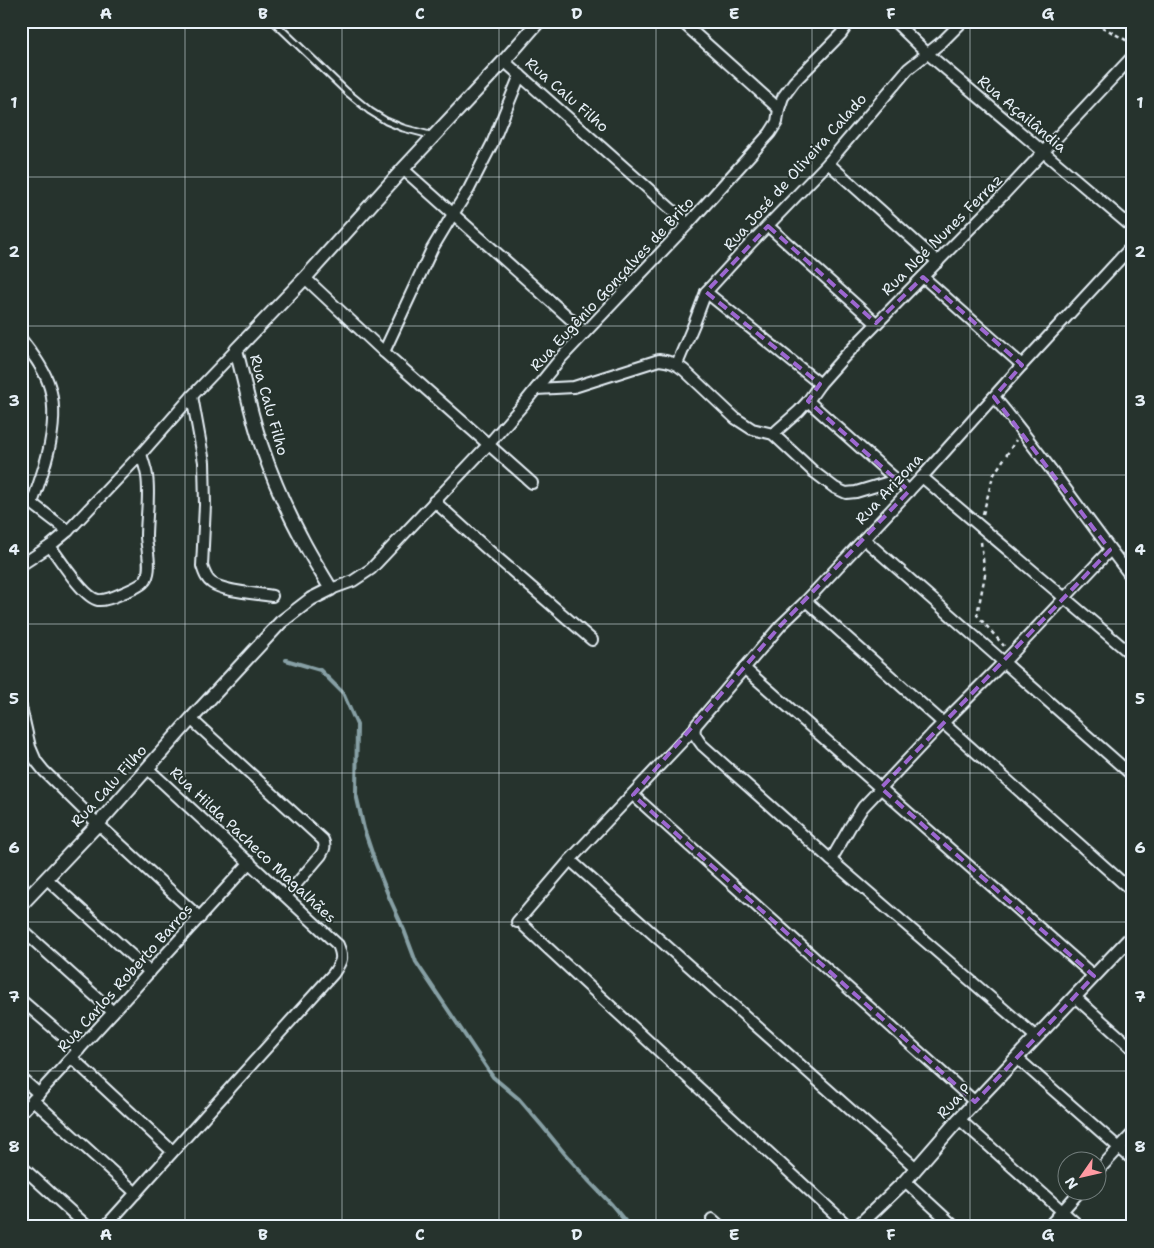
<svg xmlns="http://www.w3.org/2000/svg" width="1154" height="1248" font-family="'Shantell Sans',sans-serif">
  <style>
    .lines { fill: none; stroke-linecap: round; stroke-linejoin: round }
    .stream { stroke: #87a0a5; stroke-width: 4 }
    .service-casing { stroke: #e8f1f8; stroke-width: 9 }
    .minor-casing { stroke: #e8f1f8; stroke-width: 14 }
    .tertiary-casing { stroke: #e8f1f8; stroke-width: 16 }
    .path { stroke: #e8f1f8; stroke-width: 2.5; stroke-dasharray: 4 4; stroke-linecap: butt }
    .service { stroke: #26332d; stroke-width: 5 }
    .minor { stroke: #26332d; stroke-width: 10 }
    .tertiary { stroke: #26332d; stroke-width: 12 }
    .marked { fill: none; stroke: #9c67d0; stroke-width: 4; stroke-dasharray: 10 6; stroke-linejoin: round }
    .grid { fill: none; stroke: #e8f1f8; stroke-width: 1; stroke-opacity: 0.55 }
    .labels { text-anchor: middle; stroke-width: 4; stroke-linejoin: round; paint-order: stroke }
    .street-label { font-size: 15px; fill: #e8f1f8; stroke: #26332d }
    .neatline { fill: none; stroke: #e8f1f8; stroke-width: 2 }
    .grid-label { font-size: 16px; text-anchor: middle; font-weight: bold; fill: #e8f1f8 }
  </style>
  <rect width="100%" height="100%" fill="#26332d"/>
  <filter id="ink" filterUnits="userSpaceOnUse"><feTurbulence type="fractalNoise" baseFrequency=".02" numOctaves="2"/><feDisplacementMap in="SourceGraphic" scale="10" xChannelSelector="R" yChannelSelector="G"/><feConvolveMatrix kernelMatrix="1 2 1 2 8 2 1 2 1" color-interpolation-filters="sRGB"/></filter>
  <g filter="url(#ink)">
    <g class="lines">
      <path class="stream" d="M286 660 320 670 343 693 357 725 356 794 364 829 375 862 389 897 404 930 416 962 493 1077 519 1099 543 1127 565 1154 588 1180 612 1205 630 1227"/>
      <g class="service-casing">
        <path id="service" d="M273 21 347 92 370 111 386 121 403 128 434 136"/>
      </g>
      <g class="minor-casing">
        <g id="minor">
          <path d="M681 21 779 109"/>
          <path d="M894 21 928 54 1133 228"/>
          <path d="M504 61 688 224"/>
          <path d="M828 163 938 262"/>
          <path d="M403 169 585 332"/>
          <path d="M768 226 876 323"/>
          <path d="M923 277 1022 365"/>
          <path d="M305 278 384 352 532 483"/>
          <path d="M706 292 820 384"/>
          <path d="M21 339C31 352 42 366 48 382 62 419 45 468 32 503"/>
          <path d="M384 352 432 249 453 214 469 189 492 144 520 75"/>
          <path d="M677 364 694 324 706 292 750 244 828 163 908 69 943 41 963 21"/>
          <path d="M536 389 574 387 659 360C669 361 675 363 684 370L735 418 752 429 773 434 814 472 835 488 846 493 856 492 896 480"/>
          <path d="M192 396 204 462 205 505 202 566C204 572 206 579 212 583 225 592 256 593 272 596"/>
          <path d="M994 397C1043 455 1086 519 1133 579"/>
          <path d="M808 401 909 491"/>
          <path d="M773 434 799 411 808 401 820 384 844 357 1004 194 1133 56"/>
          <path d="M922 477 1133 656"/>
          <path d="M21 495 68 531"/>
          <path d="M434 501 486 548 592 640"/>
          <path d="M864 539 1133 776"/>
          <path d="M50 546C59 558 84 598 98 600 106 601 116 596 123 593 130 590 142 586 146 579 152 568 147 550 146 537 146 517 150 496 147 476 146 469 143 461 141 454"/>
          <path d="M21 565 50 546 68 531 141 454 192 396 236 350"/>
          <path d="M331 589 353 581 371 569 488 445 522 406 560 359 688 224 770 133 777 122 779 109 783 97 794 82 841 34 850 21"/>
          <path d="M806 601 1133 892"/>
          <path d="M744 668 1094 976"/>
          <path d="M21 707 30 747 36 761 44 771 98 824 200 918"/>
          <path d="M191 719 323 840C326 846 324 850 321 855L286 896"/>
          <path d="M633 795 975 1102"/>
          <path d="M570 860 916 1168"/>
          <path d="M831 860 850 827 863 807 933 733 1004 662 1110 550"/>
          <path d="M46 878 150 972"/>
          <path d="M517 922 570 860 693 730"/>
          <path d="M524 926 849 1227"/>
          <path d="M21 929 113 1012"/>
          <path d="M1075 997 1133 1049"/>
          <path d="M21 1000 79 1050"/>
          <path d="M1036 1037 831 860 702 745C697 738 692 733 696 725L781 625 806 601 922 477 1022 365 1133 245"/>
          <path d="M72 1058 172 1151"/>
          <path d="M1017 1058 1133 1160"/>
          <path d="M21 1078 39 1094"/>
          <path d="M33 1100 136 1193"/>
          <path d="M21 1113 250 862"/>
          <path d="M959 1119 1080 1227"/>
          <path d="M21 1166 88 1227"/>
          <path d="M1096 1173 1133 1133"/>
          <path d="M905 1181 955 1227"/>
          <path d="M712 1219 721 1227"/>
          <path d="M21 1226 23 1227"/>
          <path d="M105 1227 333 974C341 962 344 959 338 945L147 768"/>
          <path d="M1048 1227 1081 1190"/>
        </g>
      </g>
      <g class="tertiary-casing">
        <g id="tertiary">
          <path d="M21 905 98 824 191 719 281 622 311 599 331 589C321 572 310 555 301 537 286 509 273 479 263 450 251 417 245 383 236 350L305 278 403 169 504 61 539 21"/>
          <path d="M857 1227 905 1181 959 1119 1133 935"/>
        </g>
      </g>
      <g class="path">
        <path d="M1087 21 1104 28 1133 44"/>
        <path d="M983 514 993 476 1016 440"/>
        <path d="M981 542 985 575 977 615 1004 646"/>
        <path d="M1127 785 1128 796 1133 808"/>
      </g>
      <use href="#service" class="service"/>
      <use href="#minor" class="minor"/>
      <use href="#tertiary" class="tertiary"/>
    </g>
  </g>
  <path class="marked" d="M768 226 876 323 923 277 1022 365 994 397 1110 550 881 788 1094 976 975 1102 633 795 781 625 909 491 808 401 820 384 706 292Z"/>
  <path class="grid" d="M185 21V1227M342 21V1227M499 21V1227M656 21V1227M812 21V1227M970 21V1227M21 177H1133M21 326H1133M21 475H1133M21 624H1133M21 773H1133M21 922H1133M21 1071H1133"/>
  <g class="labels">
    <g class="street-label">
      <text transform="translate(567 95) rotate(41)" y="5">Rua Calu Filho</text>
      <text transform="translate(1022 114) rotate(40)" y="5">Rua Açailândia</text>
      <text transform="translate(795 172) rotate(-48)" y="5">Rua José de Oliveira Calado</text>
      <text transform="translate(942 235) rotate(-45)" y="5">Rua Noé Nunes Ferraz</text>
      <text transform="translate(612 284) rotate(-47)" y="5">Rua Eugênio Gonçalves de Brito</text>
      <text transform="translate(269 405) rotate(74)" y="5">Rua Calu Filho</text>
      <text transform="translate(889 489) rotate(-47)" y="5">Rua Arizona</text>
      <text transform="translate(109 786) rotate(-48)" y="5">Rua Calu Filho</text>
      <text transform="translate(253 845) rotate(43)" y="5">Rua Hilda Pacheco Magalhães</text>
      <text transform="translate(125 978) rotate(-48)" y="5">Rua Carlos Roberto Barros</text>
      <text transform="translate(954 1101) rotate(-47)" y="5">Rua P</text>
    </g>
  </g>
  <rect width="1154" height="1248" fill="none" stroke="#26332d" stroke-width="55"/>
  <g transform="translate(1082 1176) rotate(236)"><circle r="24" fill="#26332d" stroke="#747f7e"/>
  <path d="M0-4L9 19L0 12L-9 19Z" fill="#ff9aa2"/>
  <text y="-8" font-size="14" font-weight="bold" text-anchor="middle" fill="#e8f1f8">N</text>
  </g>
  <rect x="28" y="28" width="1098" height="1192" class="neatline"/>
  <g class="grid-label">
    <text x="106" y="19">A</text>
    <text x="263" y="19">B</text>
    <text x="420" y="19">C</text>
    <text x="577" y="19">D</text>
    <text x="734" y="19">E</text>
    <text x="891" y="19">F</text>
    <text x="1048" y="19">G</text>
    <text x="14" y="108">1</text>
    <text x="1140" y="108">1</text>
    <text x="14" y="257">2</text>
    <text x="1140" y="257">2</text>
    <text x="14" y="406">3</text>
    <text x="1140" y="406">3</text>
    <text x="14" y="555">4</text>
    <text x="1140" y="555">4</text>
    <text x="14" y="704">5</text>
    <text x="1140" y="704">5</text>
    <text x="14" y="853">6</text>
    <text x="1140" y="853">6</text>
    <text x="14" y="1002">7</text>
    <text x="1140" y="1002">7</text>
    <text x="14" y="1152">8</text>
    <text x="1140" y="1152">8</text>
    <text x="106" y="1240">A</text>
    <text x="263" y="1240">B</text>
    <text x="420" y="1240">C</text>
    <text x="577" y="1240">D</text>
    <text x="734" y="1240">E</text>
    <text x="891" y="1240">F</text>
    <text x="1048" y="1240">G</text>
  </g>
</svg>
